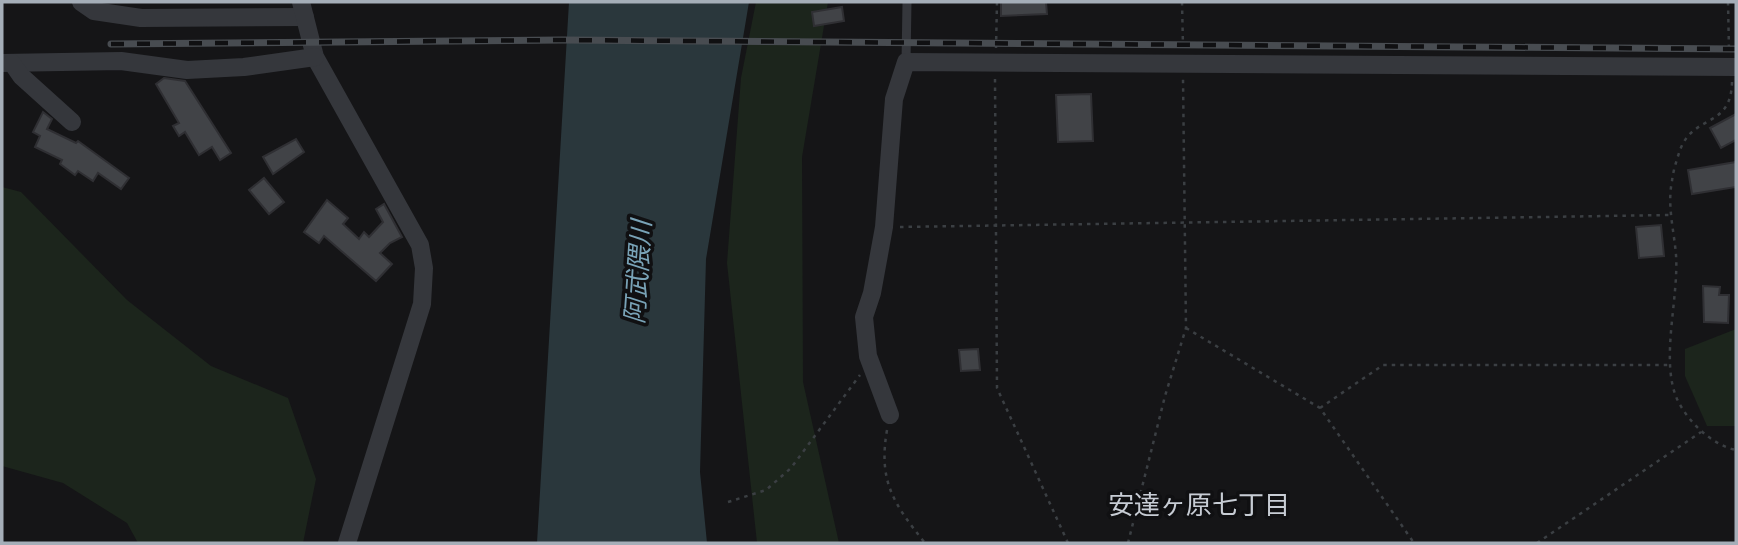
<svg xmlns="http://www.w3.org/2000/svg" width="1738" height="545" font-family="Overpass,'Noto Sans JP',sans-serif">
  <style>
    .green { fill: #1c251c }
    .water { fill: #2a373c }
    .building { fill: #414347; stroke: #2f2f33; stroke-width: 2 }
    .lines { fill: none; stroke-linecap: round; stroke-linejoin: round }
    .path { stroke: #3b3f43; stroke-width: 2.5; stroke-dasharray: 3.5 5; stroke-linecap: butt }
    .service { stroke: #35373c; stroke-width: 9 }
    .minor { stroke: #35373c; stroke-width: 18 }
    .rail-casing { stroke: #484c51; stroke-width: 7 }
    .rail { stroke: #101012; stroke-width: 4.5; stroke-dasharray: 13; stroke-linecap: butt }
    .labels { text-anchor: middle; stroke-width: 7; stroke-linejoin: round; paint-order: stroke }
    .water-label { font-size: 26px; font-style: italic; fill: #79a3b7; stroke: #101012 }
    .neighbourhood-label { font-size: 26px; fill: #c7ccd4; stroke: #101012 }
  </style>
  <rect width="100%" height="100%" fill="#151517"/>
  <g class="green">
    <path d="M756 2H828L802 157 803 382 839 543H757L727 263 741 78Z"/>
    <path d="M2 187 21 192 127 300 211 366 288 398 316 479 303 543H138L127 523 63 483 2 466Z"/>
    <path d="M1736 329V426H1707L1685 376V349Z"/>
  </g>
  <path class="water" d="M569 2H749L706 259 700 472 707 543H537Z"/>
  <g class="building">
    <path d="M1001 2H1046L1047 14 1001 16Z"/>
    <path d="M842 7 844 21 814 26 812 12Z"/>
    <path d="M164 78 185 81 231 153 220 160 212 147 199 155 185 132 179 136 173 126 179 123 156 84Z"/>
    <path d="M1091 94 1093 141 1058 142 1056 95Z"/>
    <path d="M43 112 52 119 47 129 76 143 78 141 129 178 121 189 98 173 93 181 78 171 75 175 60 164 62 160 35 147 40 136 33 132Z"/>
    <path d="M1736 114V140L1721 148 1710 128Z"/>
    <path d="M296 139 304 152 273 174 263 157Z"/>
    <path d="M1736 162V187L1692 194 1688 170Z"/>
    <path d="M264 178 284 202 269 214 249 190Z"/>
    <path d="M327 200 348 218 343 224 359 239 364 232 369 237 383 222 376 209 384 204 402 237 390 243 380 253 392 264 376 281 324 236 319 243 304 232Z"/>
    <path d="M1661 225 1664 256 1639 258 1636 227Z"/>
    <path d="M1703 286 1720 287 1719 295H1729L1728 323 1704 322Z"/>
    <path d="M978 349 980 370 961 371 959 350Z"/>
  </g>
  <g class="lines">
    <g class="path">
      <path d="M1182 2 1183 47"/>
      <path d="M1728 2 1729 51"/>
      <path d="M996 48 997 2"/>
      <path d="M995 79 997 388 1068 543"/>
      <path d="M1732 82C1731 129 1694 113 1680 150 1677 159 1673 171 1672 181 1667 206 1674 230 1676 255 1679 298 1660 360 1677 399 1688 422 1712 445 1736 450"/>
      <path d="M900 227 1670 215"/>
      <path d="M1186 328 1320 408 1414 543"/>
      <path d="M1320 408 1383 365H1671"/>
      <path d="M887 430C878 482 894 504 925 543"/>
      <path d="M728 502 766 490 791 468 860 375"/>
      <path d="M1128 543 1165 396 1186 328 1183 78"/>
      <path d="M1537 543 1701 432"/>
    </g>
    <path class="service" d="M906 62 907 2"/>
    <g class="minor">
      <path d="M81 2 94 11 141 18 305 17"/>
      <path d="M301 2 315 57 420 245 424 268 422 304 347 543"/>
      <path d="M2 63 121 61 187 70 244 67 315 57"/>
      <path d="M12 63 21 76 72 122"/>
      <path d="M890 415 868 356 864 317 872 293 884 227 894 99 906 62 1736 67"/>
    </g>
    <g class="rail-casing">
      <path id="rail" d="M111 44 562 40 1736 49"/>
    </g>
    <use href="#rail" class="rail"/>
  </g>
  <g class="labels">
    <g class="water-label">
      <text transform="translate(638 272) rotate(-86)" y="9">阿武隈川</text>
    </g>
    <g class="neighbourhood-label">
      <text x="1199" y="514">安達ヶ原七丁目</text>
    </g>
  </g>
  <rect width="1738" height="545" fill="none" stroke="#a5aeb8" stroke-width="7"/>
</svg>
